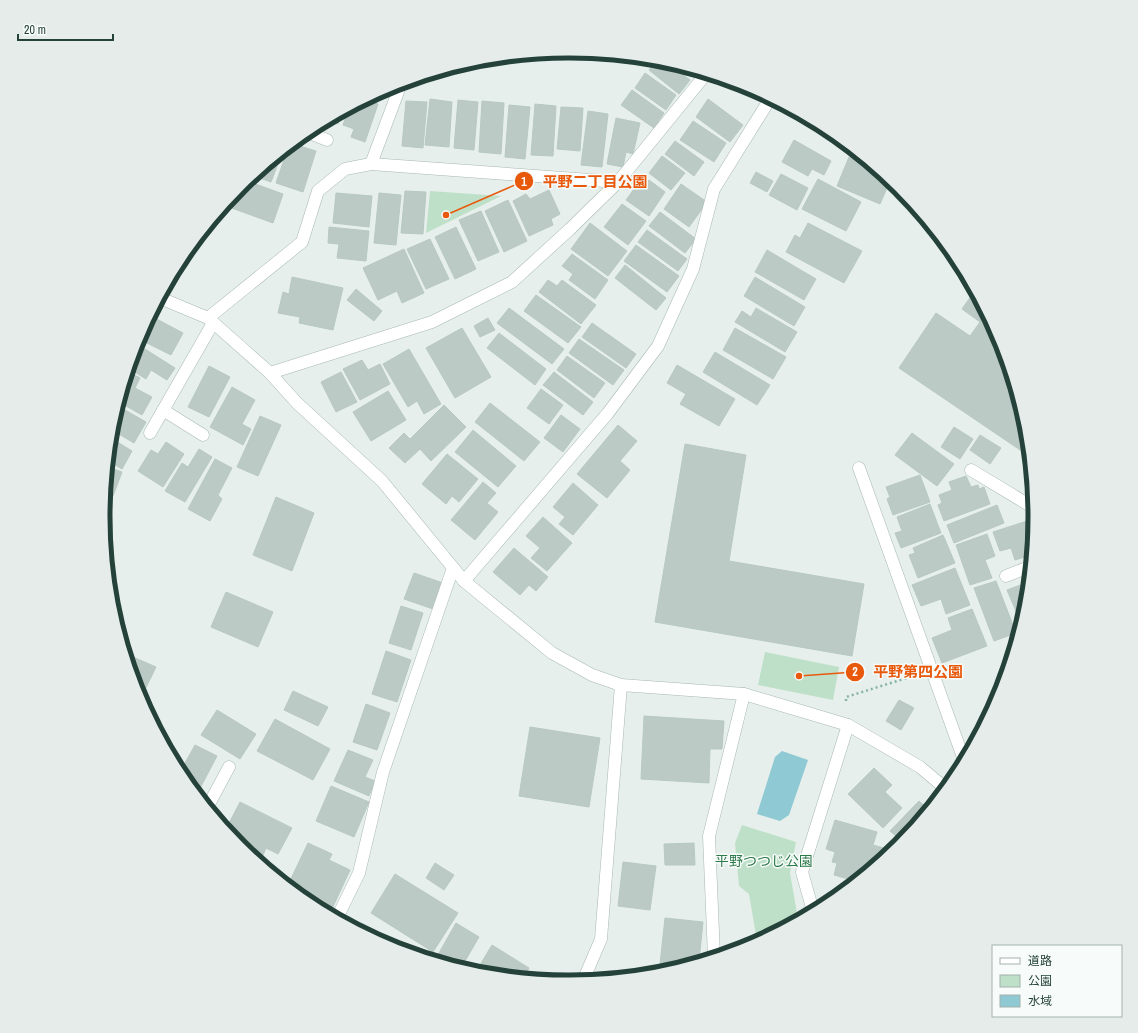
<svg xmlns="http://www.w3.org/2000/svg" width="1138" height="1033" font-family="'Archivo Narrow','Noto Sans JP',sans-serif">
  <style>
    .green { fill: #bfe0c8 }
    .water { fill: #8ec9d4 }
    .building { fill: #bbcac4; stroke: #b8c9c2 }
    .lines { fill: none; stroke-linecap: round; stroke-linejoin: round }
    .lane-casing { stroke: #a8b8b2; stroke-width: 13 }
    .street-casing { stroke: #a8b8b2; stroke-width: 13 }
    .path { stroke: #86b3a5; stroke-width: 2.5; stroke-dasharray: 2 3; stroke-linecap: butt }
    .lane { stroke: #fff; stroke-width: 12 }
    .street { stroke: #fff; stroke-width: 12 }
    .labels { text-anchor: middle; stroke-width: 3; stroke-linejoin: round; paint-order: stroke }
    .park-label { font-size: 14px; fill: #2d7a4b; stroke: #f7fbf9 }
    .rim { fill: none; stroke: #24423a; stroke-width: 5 }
    .leader { fill: none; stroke: #e8590c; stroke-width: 1.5 }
    .callout-dot { fill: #e8590c; stroke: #f7fbf9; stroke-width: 1.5 }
    .mark-label { font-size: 12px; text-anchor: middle; font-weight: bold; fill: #fff }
    .callout-label { font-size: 15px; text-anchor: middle; font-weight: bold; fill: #e8590c; stroke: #f7fbf9; stroke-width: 3; stroke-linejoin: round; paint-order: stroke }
  </style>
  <rect width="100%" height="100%" fill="#e6efeb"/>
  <g class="green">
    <path d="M430 191 501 196 426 233Z"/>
    <path d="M765 652 839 667 833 700 758 685Z"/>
    <path d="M742 825 796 842 790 873 798 919 757 941 749 894 739 886 735 843Z"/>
  </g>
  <path class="water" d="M782 751 808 760 789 815 780 821 757 814 775 757Z"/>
  <g class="building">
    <path d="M657 60 678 66 676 69 690 80 679 94 649 70Z"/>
    <path d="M645 73 676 95 666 110 635 88Z"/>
    <path d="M632 90 664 113 654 128 621 105Z"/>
    <path d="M430 99 452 102 449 147 425 145Z"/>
    <path d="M708 99 743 125 730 142 696 117Z"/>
    <path d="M366 100 378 104 365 142 351 137 354 129 343 125 348 110Z"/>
    <path d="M458 100 478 102 474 150 454 148Z"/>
    <path d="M406 101 427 102 423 148 402 146Z"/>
    <path d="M482 101 504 103 501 154 479 152Z"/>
    <path d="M535 104 556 106 553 156 531 155Z"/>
    <path d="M509 105 530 107 525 159 505 157Z"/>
    <path d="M561 107 583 108 580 151 557 149Z"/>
    <path d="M588 111 608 114 602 167 581 165Z"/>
    <path d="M342 113 338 124 328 120Z"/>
    <path d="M616 118 640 123 633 154 626 152 623 167 607 164Z"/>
    <path d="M693 121 726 143 714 162 680 140Z"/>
    <path d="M794 140 831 161 824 175 812 169 808 176 782 162Z"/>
    <path d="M675 141 704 162 694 176 665 154Z"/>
    <path d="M842 142 860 156 840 147Z"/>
    <path d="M293 144 316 151 303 192 276 183 288 148Z"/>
    <path d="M282 153 271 182 254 176Z"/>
    <path d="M662 156 685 173 671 190 649 173Z"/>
    <path d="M849 157 875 169 890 181 880 204 837 186Z"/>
    <path d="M756 172 773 181 767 192 750 183Z"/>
    <path d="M781 174 808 188 797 210 769 195Z"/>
    <path d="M818 179 861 202 846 231 802 209Z"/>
    <path d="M649 180 665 192 649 216 626 200 637 185 643 189Z"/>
    <path d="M247 181 283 194 273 223 226 206 228 202 240 187Z"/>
    <path d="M681 184 707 202 689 227 664 209Z"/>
    <path d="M549 190 560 214 551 219 553 225 529 236 513 201 526 194 530 199Z"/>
    <path d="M405 191 426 192 423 234 401 233Z"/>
    <path d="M336 193 372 196 369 227 333 223Z"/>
    <path d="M379 193 401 195 396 245 374 243Z"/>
    <path d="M508 200 527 241 504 252 485 211Z"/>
    <path d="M622 204 646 221 628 245 604 227Z"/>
    <path d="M481 211 499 252 478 261 459 220Z"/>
    <path d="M660 212 696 239 685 253 649 226Z"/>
    <path d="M590 223 627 251 608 276 571 249Z"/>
    <path d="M808 223 862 251 844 283 786 252 795 235 800 238Z"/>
    <path d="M329 227 369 231 366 261 337 258 339 244 328 243Z"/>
    <path d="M456 227 476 269 455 279 435 237Z"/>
    <path d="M647 230 687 259 678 271 638 242Z"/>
    <path d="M430 239 449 279 426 289 407 249Z"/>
    <path d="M636 245 679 276 667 292 624 261Z"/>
    <path d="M404 249 424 293 402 303 397 291 378 300 363 268Z"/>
    <path d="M767 250 816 279 804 300 755 272Z"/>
    <path d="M572 254 608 280 595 299 569 280 573 274 562 266Z"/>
    <path d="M625 265 666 298 656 310 615 278Z"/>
    <path d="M292 277 343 288 333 330 299 323 300 317 278 313 283 292 289 294Z"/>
    <path d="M755 277 805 307 794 326 744 296Z"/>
    <path d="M548 280 557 286 562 280 596 305 581 324 539 292Z"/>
    <path d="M356 289 382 311 374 321 347 300Z"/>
    <path d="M974 292 999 339 1004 354 1001 359 1007 363 1026 426 1029 456 899 368 936 313 970 336 980 322 962 309Z"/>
    <path d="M536 295 581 327 568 343 524 311Z"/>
    <path d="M509 308 564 349 552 364 497 323Z"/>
    <path d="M756 308 797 332 785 352 735 322 742 311 751 317Z"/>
    <path d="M151 316 183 333 171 355 139 339Z"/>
    <path d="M488 318 495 330 480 337 474 326Z"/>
    <path d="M592 323 636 354 626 368 582 337Z"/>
    <path d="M462 328 491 377 455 398 426 348Z"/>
    <path d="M735 328 786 357 773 379 723 350Z"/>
    <path d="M499 333 546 369 535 385 487 348Z"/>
    <path d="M579 339 624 370 613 385 569 353Z"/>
    <path d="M137 344 175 368 167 380 151 370 146 379 130 369Z"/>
    <path d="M409 349 441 404 424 414 417 401 408 407 383 364Z"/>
    <path d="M715 352 770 385 757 405 703 372Z"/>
    <path d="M567 356 605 383 594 398 557 370Z"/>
    <path d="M362 360 368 370 380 364 390 384 360 400 343 369Z"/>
    <path d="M677 365 735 399 719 426 680 404 686 394 667 383Z"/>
    <path d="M209 366 230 377 209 417 188 407Z"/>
    <path d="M129 372 140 378 135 388 152 397 142 415 119 402Z"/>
    <path d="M341 372 357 402 336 412 321 382Z"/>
    <path d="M554 372 593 402 583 415 543 385Z"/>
    <path d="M232 387 255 400 242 424 251 429 243 445 210 427Z"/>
    <path d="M541 389 563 405 549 424 527 408Z"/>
    <path d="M388 391 406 420 371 441 353 412Z"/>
    <path d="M490 403 540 442 524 461 475 422Z"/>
    <path d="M444 405 466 427 431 461 420 449 405 463 389 448 404 433 410 439Z"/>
    <path d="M118 406 146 422 134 443 112 430Z"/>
    <path d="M561 415 580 429 563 452 544 438Z"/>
    <path d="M260 416 281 425 258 476 237 467Z"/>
    <path d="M618 425 637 441 620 461 630 470 607 498 577 474Z"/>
    <path d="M954 427 973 439 960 459 941 447Z"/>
    <path d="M473 430 516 466 498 487 455 452Z"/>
    <path d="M912 433 954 464 937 486 895 455Z"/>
    <path d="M980 435 1001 448 990 464 970 450Z"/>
    <path d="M111 438 132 451 122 469 109 461Z"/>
    <path d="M166 442 184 454 163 487 138 471 151 450 158 454Z"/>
    <path d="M685 444 746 455 729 561 864 584 852 656 655 622Z"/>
    <path d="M199 449 212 457 185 502 165 491 182 463 188 467Z"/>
    <path d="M447 454 478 479 459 502 452 496 446 504 422 484Z"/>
    <path d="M215 459 232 468 218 495 222 499 210 521 188 509Z"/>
    <path d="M108 467 122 472 113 496 106 493Z"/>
    <path d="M920 475 930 502 893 515 887 499 890 497 886 487Z"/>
    <path d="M966 476 971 487 978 485 979 489 984 487 990 504 944 521 938 505 942 503 939 495 952 490 949 482Z"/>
    <path d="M483 482 496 493 487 503 498 512 475 540 451 520Z"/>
    <path d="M573 483 598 505 573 535 559 524 565 517 553 507Z"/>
    <path d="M276 497 314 513 292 571 253 555Z"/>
    <path d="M930 504 941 533 901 548 895 533 902 531 897 517Z"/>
    <path d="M997 505 1004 523 954 543 947 525Z"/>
    <path d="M543 517 572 543 547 571 531 558 540 548 526 536Z"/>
    <path d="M1027 521 1031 531 1033 530 1031 555 1015 560 1011 548 1000 551 993 532Z"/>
    <path d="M987 534 995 556 985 560 992 578 970 585 956 545Z"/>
    <path d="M943 535 955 563 918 578 909 555 915 553 913 548Z"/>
    <path d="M514 548 548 577 536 591 529 585 520 595 493 572Z"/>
    <path d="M955 568 970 605 946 614 941 599 921 606 912 585Z"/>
    <path d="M414 573 443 583 433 609 404 599Z"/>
    <path d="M996 581 1016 633 994 641 974 588Z"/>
    <path d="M1023 584 1027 594 1026 608 1021 623 1007 590Z"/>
    <path d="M226 592 273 612 258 647 211 627Z"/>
    <path d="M401 606 423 613 411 650 389 643Z"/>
    <path d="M972 609 987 646 942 663 932 638 952 630 948 618Z"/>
    <path d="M386 651 411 660 397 702 372 694Z"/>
    <path d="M133 657 156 667 141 698 130 664Z"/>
    <path d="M293 691 328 707 318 726 284 710Z"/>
    <path d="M899 700 914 708 901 730 886 721Z"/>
    <path d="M366 704 390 713 377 750 353 742Z"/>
    <path d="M217 710 256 734 240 759 201 735Z"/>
    <path d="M644 716 724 721 722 749H710L709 783 641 779Z"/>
    <path d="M275 719 330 749 313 780 257 751Z"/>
    <path d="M530 727 600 738 589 807 519 796Z"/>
    <path d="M195 745 217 756 197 794 180 772Z"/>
    <path d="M348 750 373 760 365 777 375 781 369 796 334 781Z"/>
    <path d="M874 768 892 785 885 792 902 808 883 828 848 794Z"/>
    <path d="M331 786 369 802 354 837 316 821Z"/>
    <path d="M919 801 928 809 902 841 890 831Z"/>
    <path d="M240 802 292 828 278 854 266 848 260 862 240 845 226 829Z"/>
    <path d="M835 820 877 832 873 845 887 849 885 857 855 881 834 875 837 863 832 862 835 852 826 849Z"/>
    <path d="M308 843 332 854 329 860 350 870 331 911 306 900 288 885Z"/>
    <path d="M694 843 695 865H665L664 844Z"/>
    <path d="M623 862 656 866 650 910 618 906Z"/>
    <path d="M435 863 454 875 444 890 426 878Z"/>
    <path d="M395 874 458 913 433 952 371 913Z"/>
    <path d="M665 918 703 922 699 961 682 966 660 964Z"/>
    <path d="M456 923 479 937 461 968 435 960Z"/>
    <path d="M492 945 529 968 524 978 484 974 477 970Z"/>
  </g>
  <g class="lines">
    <g class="lane-casing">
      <g id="lane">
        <path d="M371 164 398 92"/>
        <path d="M163 410 203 435"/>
        <path d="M150 433 213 323"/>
        <path d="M859 468 964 760"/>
        <path d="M971 470 1034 508"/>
        <path d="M1006 576 1029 567"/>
        <path d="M208 806 229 767"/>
      </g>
    </g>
    <g class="street-casing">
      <g id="street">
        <path d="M732 82 770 99"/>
        <path d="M307 132 327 140"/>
        <path d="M160 298 208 318 270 373 297 403 382 481 464 581 552 653 592 675 621 685 744 694 848 725 920 767 945 788"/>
        <path d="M208 318 302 242 318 191 345 169 371 164 618 182"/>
        <path d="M270 373 432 322 512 282 570 229 618 182 706 74"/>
        <path d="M464 581 608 413 658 346 693 269 714 189 770 99"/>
        <path d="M813 911 802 872 848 725"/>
        <path d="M337 918 359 873 383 772 453 568"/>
        <path d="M714 957 709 836 744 694"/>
        <path d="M583 981 601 939 621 685"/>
      </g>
    </g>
    <path class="path" d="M846 701V697L910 677"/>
    <use href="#lane" class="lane"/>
    <use href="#street" class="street"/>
  </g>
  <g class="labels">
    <g class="park-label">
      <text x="764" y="866">平野つつじ公園</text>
    </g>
  </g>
  <path d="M0 0H1138V1033H0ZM568 58H570A458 458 0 0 1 1028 516V517A458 458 0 0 1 570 975H568A458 458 0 0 1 110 517V516A458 458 0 0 1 568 58Z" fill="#e6ecea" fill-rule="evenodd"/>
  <path class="rim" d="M568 58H570A458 458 0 0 1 1028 516V517A458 458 0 0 1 570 975H568A458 458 0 0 1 110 517V516A458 458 0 0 1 568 58Z"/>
  <path class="leader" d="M446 215L524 181M799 676L855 672"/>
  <g class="callout-dot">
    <circle cx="446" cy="215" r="4"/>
    <circle cx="799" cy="676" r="4"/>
    <circle cx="524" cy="181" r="10"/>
    <circle cx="855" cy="672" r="10"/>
  </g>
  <g class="mark-label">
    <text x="524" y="186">1</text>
    <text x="855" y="676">2</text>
  </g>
  <g class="callout-label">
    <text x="595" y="187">平野二丁目公園</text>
    <text x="918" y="677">平野第四公園</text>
  </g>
  <rect x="992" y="945" width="130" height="72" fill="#f7fbf9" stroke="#a3b1ad"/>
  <rect x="1000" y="958" width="20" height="6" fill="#ffffff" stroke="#a3b1ad"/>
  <text x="1028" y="965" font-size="12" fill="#24423a">道路</text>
  <rect x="1000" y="975" width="20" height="12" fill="#bfe0c8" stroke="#a3b1ad"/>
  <text x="1028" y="985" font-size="12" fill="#24423a">公園</text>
  <rect x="1000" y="995" width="20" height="12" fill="#8ec9d4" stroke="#a3b1ad"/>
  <text x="1028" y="1005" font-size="12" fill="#24423a">水域</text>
  <path d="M18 34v6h95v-6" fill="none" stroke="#24423a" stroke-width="2"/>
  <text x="24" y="34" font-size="12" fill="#24423a" stroke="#f7fbf9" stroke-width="3" paint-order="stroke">20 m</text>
</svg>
